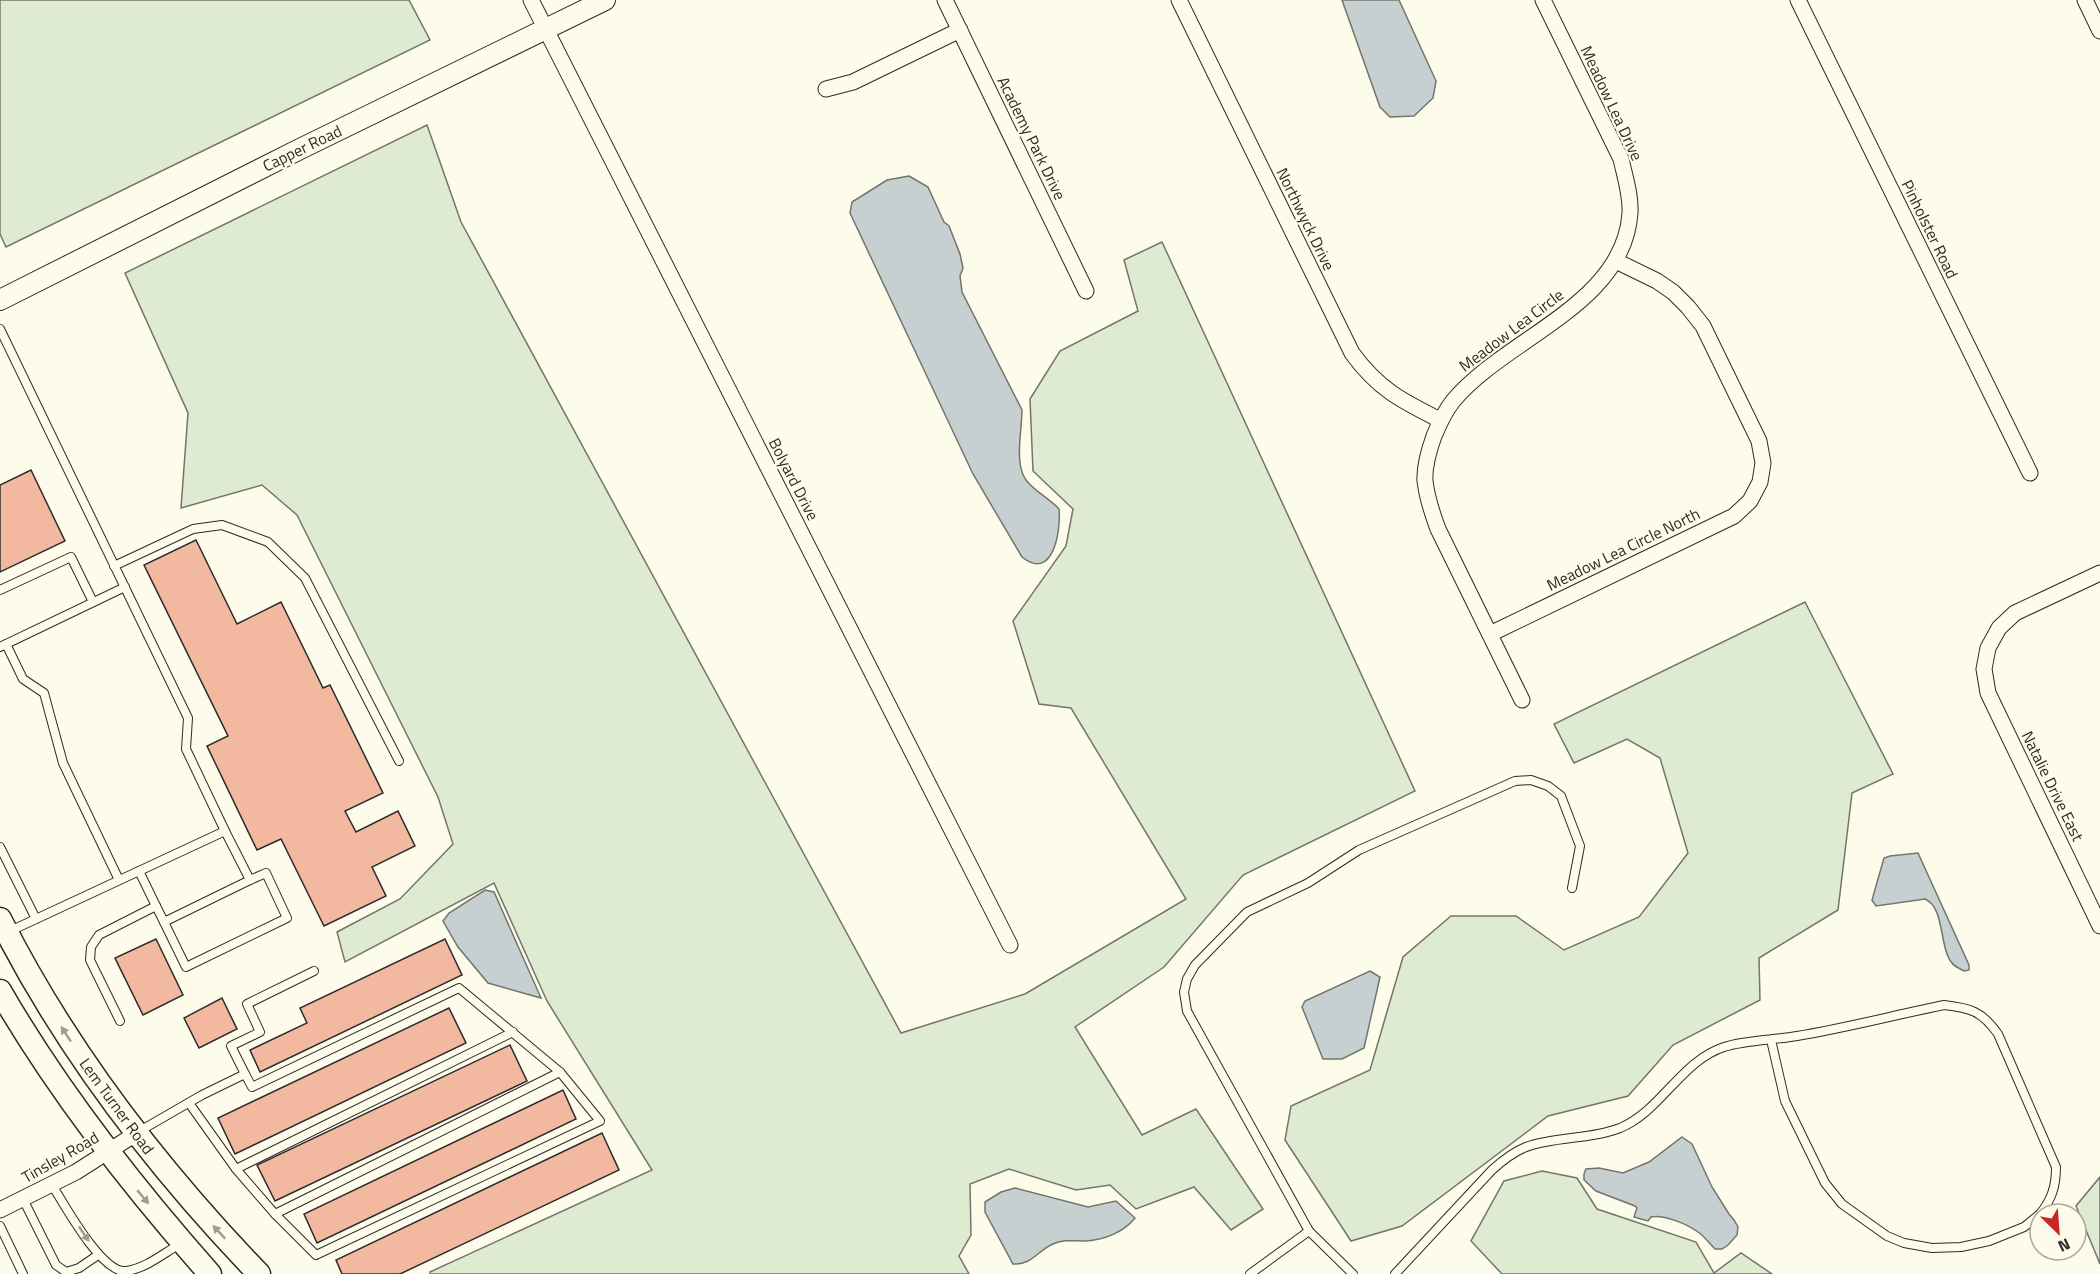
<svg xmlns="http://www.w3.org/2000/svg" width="2100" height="1274" font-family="'Titillium Web',sans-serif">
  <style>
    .green { fill: #deebd1; stroke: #74746e; stroke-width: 1.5 }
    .water { fill: #c7d0d0; stroke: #74746e; stroke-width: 1.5 }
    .building { fill: #f2b8a0; stroke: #2b2b2b; stroke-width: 1.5 }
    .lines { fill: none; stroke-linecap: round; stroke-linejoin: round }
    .service-casing { stroke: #2b2b2b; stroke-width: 10 }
    .minor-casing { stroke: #2b2b2b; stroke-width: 17 }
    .tertiary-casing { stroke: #2b2b2b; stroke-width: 22 }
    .secondary-casing { stroke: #2b2b2b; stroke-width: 25 }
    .service { stroke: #fdfbea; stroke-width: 8 }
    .minor { stroke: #fdfbea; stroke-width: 15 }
    .tertiary { stroke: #fdfbea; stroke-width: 20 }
    .secondary { stroke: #fdfbea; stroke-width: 22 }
    .oneway { fill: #9e9d94 }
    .labels { text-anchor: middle; stroke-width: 4.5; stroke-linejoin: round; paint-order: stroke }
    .street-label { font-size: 16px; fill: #2b2b2b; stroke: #fdfbea }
  </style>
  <rect width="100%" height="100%" fill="#fdfbea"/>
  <g class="green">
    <path d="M0 0H409L430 40 6 247 0 234Z"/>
    <path d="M427 125 461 222 901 1033 1025 994 1186 899 1071 708 1039 704 1013 621 1066 546 1073 509 1033 471 1030 399 1060 351 1138 311 1124 260 1162 242 1415 791 1243 875 1164 967 1075 1027 1142 1135 1196 1109 1263 1209 1231 1230 1194 1187 1136 1209 1110 1185 1076 1190 1009 1169 970 1184 971 1235 959 1256 969 1274H430V1272L652 1170 547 1001 494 883 345 962 337 932 400 899 453 844 438 797 297 515 262 485 181 508 188 413 125 273Z"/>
    <path d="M1805 602 1893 774 1852 793 1838 910 1759 958 1760 1000 1673 1045 1628 1096 1548 1116 1402 1226 1351 1241 1285 1140 1291 1106 1370 1070 1403 957 1451 916H1516L1564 950 1639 917 1688 853 1660 758 1627 739 1574 763 1554 724Z"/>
    <path d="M1542 1171 1577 1178 1597 1209 1696 1242 1714 1273 1741 1253 1772 1274H1502L1471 1241 1504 1181Z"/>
    <path d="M2100 1177V1264L2076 1206Z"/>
  </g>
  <g class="water">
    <path d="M1342 0H1399L1436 81 1433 98 1414 116 1390 117 1380 107Z"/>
    <path d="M909 176 928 187 944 222 949 226 960 254 963 268 960 276 962 292 1022 410C1022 430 1014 464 1026 480 1035 492 1049 498 1059 509 1061 531 1053 582 1022 557L973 474 850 213 852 202 887 180Z"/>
    <path d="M1918 853 1969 965V970L1964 971C1960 969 1954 966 1952 963 1939 948 1945 907 1925 899L1876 906 1872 900 1884 858 1890 856Z"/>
    <path d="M485 890 494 892 541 998 488 983 458 947 443 921 449 913Z"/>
    <path d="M1370 971 1380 977 1364 1048 1342 1059H1323L1302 1007 1305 1001Z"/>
    <path d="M1682 1137 1692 1144 1712 1187 1729 1214 1734 1220 1738 1227 1737 1235 1728 1245 1722 1249H1715C1710 1244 1704 1236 1698 1232 1687 1224 1663 1214 1651 1217L1648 1221 1634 1217 1637 1208 1635 1206 1596 1191 1584 1180V1174L1586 1169 1599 1168 1623 1173 1649 1162Z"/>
    <path d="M1015 1188 1088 1207 1116 1201 1135 1218C1124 1232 1104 1240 1086 1241 1073 1241 1065 1239 1053 1244 1037 1251 1032 1265 1013 1264L985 1212V1202L1001 1192Z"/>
  </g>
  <g class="building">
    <path d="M31 470 65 541 0 572V485Z"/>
    <path d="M196 540 237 624 281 602 323 688 330 685 383 793 345 811 356 832 398 811 415 846 372 867 386 896 324 926 281 839 257 850 207 746 228 736 144 565Z"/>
    <path d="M156 939 183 995 143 1015 115 958Z"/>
    <path d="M445 939 462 975 260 1072 250 1050 307 1023 300 1008Z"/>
    <path d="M222 998 237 1029 199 1048 184 1018Z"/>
    <path d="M449 1008 466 1043 235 1154 218 1118Z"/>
    <path d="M510 1045 527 1081 275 1201 257 1165Z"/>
    <path d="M563 1090 576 1119 317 1243 304 1214Z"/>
    <path d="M602 1133 619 1170 400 1274H342L336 1260Z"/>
  </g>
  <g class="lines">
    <g class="service-casing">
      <g id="service">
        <path d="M0 329 188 718 186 749 225 831"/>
        <path d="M114 566 193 529 222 525 268 542 305 578 399 761"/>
        <path d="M0 590 71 557 93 602"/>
        <path d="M6 644 23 679 44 693 63 763 119 880"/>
        <path d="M0 647 125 587"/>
        <path d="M0 847 36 919"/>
        <path d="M139 871 156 906"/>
        <path d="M164 922 186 967 287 918 266 873 250 880"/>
        <path d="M8 932 225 831 250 880 164 922 156 906 99 935 91 947 90 960 120 1021"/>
        <path d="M1771 1040 1785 1101 1825 1183 1842 1204 1887 1236 1904 1243 1932 1248 1961 1247 1989 1241 2024 1227 2040 1214"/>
        <path d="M189 1103 236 1169 275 1214 316 1255 600 1121 560 1072 459 988 252 1087 245 1074"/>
        <path d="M138 1132 202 1095 245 1074 231 1046 260 1032 247 1004 314 971"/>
        <path d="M236 1169 513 1032"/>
        <path d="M52 1185C64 1204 102 1274 126 1271 145 1269 164 1253 180 1244"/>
        <path d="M23 1199 56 1265 66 1272 79 1268 98 1255"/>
        <path d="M275 1214 560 1072"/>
        <path d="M0 1226 23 1274"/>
        <path d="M1309 1231 1187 1011 1184 992 1187 979 1195 965 1247 912 1308 883 1359 850 1515 781 1531 780 1548 786 1561 796 1580 846 1572 888"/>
        <path d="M1250 1274 1309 1231 1353 1274"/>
        <path d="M1395 1274 1492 1170C1502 1161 1513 1152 1526 1147 1556 1136 1589 1140 1620 1128 1661 1111 1681 1061 1724 1047 1744 1040 1775 1040 1797 1036 1846 1028 1895 1015 1944 1005 1970 1008 1982 1011 1998 1034L2056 1167C2056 1186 2052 1199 2040 1214"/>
      </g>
    </g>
    <g class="minor-casing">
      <g id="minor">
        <path d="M531 0 1010 945"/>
        <path d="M945 0 1086 291"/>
        <path d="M1179 0 1352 353C1378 389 1402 401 1440 420"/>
        <path d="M1798 0 2030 473"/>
        <path d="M2085 0 2100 31"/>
        <path d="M826 89 853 82 960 30"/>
        <path d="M2100 573 2015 613 1999 628 1988 648 1984 669 1988 693 2100 926"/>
        <path d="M1490 634 1734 516 1750 501 1760 482 1763 463 1759 441 1703 326 1688 307 1673 292 1657 281 1616 261"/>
        <path d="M1522 700 1438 529C1432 513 1427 498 1425 481 1424 466 1429 450 1434 436 1439 424 1445 411 1453 401 1505 338 1624 305 1630 213 1631 195 1625 177 1621 159L1543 0"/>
        <path d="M0 1210 76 1172 137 1133"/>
      </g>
    </g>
    <g class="tertiary-casing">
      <path id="tertiary" d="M0 300 300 149 605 0"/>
    </g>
    <g class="secondary-casing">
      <g id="secondary">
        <path d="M0 919C66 1050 157 1168 259 1274"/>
        <path d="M0 991C59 1093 132 1186 210 1274"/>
      </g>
    </g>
    <use href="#service" class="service"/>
    <use href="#minor" class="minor"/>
    <use href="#tertiary" class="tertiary"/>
    <use href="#secondary" class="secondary"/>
  </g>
  <defs><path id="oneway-solid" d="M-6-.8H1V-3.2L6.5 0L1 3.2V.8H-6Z" transform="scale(1.5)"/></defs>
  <g class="oneway">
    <use href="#oneway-solid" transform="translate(66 1034) rotate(-123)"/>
    <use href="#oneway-solid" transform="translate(143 1197) rotate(50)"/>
    <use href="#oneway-solid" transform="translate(219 1232) rotate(-133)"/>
    <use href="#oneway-solid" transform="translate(84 1234) rotate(56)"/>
  </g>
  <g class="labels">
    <g class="street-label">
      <text transform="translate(1612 103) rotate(65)" y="6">Meadow Lea Drive</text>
      <text transform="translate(1032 138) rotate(64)" y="6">Academy Park Drive</text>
      <text transform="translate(302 148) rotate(-26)" y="6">Capper Road</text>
      <text transform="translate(1306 219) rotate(64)" y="6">Northwyck Drive</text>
      <text transform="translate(1930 229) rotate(64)" y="6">Pinholster Road</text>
      <text transform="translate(1511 330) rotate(-37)" y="6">Meadow Lea Circle</text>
      <text transform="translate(794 479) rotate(63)" y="6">Bolyard Drive</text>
      <text transform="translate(1623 549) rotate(-26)" y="6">Meadow Lea Circle North</text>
      <text transform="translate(2053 786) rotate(64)" y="6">Natalie Drive East</text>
      <text transform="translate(117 1106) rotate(54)" y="6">Lem Turner Road</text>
      <text transform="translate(60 1157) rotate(-30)" y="6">Tinsley Road</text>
    </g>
  </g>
  <g transform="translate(2058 1232) rotate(155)"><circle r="28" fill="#fdfbea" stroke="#a9a89e" stroke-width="1.5"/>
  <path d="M0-4.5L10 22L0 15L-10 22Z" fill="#c62828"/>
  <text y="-9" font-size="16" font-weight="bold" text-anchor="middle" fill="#2b2b2b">N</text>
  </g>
</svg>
